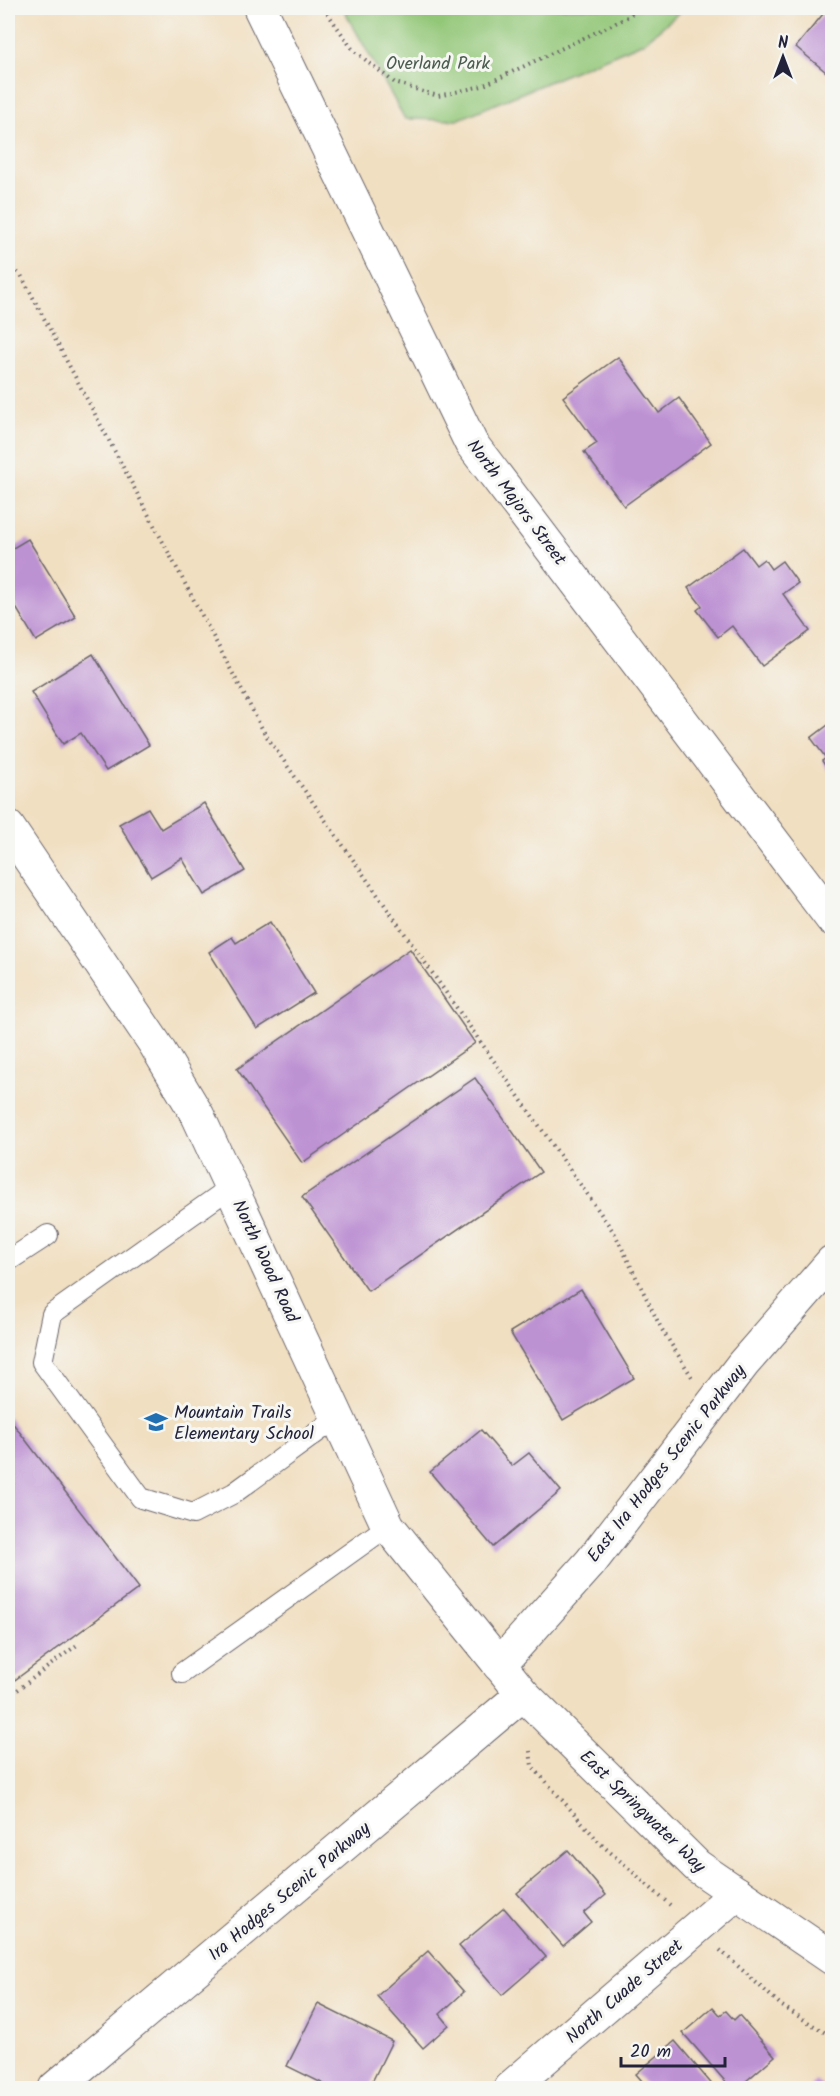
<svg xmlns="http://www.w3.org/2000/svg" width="840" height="2096" font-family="Kalam,sans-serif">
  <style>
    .green { fill: #93c778; stroke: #5a745a; stroke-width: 1.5 }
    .building { fill: #bd92d3 }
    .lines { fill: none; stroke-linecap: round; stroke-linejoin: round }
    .lane-casing { stroke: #6a646a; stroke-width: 22 }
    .street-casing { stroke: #6a646a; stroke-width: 35 }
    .path { stroke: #6a646a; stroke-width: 4; stroke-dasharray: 1.5 4.5; stroke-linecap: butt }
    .lane { stroke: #fff; stroke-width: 20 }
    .street { stroke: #fff; stroke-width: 33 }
    .labels { text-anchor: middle; stroke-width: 6; stroke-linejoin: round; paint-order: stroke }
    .park-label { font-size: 18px; fill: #4a5c50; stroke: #f6f6f2 }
    .street-label { font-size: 18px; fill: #22223b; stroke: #f6f6f2 }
    .poi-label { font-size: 18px; fill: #22223b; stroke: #f6f6f2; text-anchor: start }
  </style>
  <rect width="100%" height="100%" fill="#f6f6f2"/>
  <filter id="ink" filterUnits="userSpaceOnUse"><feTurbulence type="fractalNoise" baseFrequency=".0167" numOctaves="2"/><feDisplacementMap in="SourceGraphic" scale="12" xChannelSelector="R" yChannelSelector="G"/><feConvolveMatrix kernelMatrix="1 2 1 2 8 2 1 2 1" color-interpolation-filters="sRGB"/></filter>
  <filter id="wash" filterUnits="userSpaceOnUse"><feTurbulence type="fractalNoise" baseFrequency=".008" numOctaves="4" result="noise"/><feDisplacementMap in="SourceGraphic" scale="24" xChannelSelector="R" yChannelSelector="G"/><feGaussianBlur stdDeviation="1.35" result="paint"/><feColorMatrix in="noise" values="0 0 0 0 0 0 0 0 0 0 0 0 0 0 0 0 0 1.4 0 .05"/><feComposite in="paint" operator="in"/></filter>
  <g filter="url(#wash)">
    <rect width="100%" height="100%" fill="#f1dfc1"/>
    <path class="green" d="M343 8H685L644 42 457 120 405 119Z"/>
    <g id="blocks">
      <g class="building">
        <path d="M828 8H832V77L796 47Z"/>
        <path d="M618 357 659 413 679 398 711 443 624 506 584 452 597 443 563 397Z"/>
        <path d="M28 539 76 617 36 641 14 604 8 608V551Z"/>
        <path d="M743 548 756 565 764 559 771 569 782 561 798 583 783 594 810 631 762 666 732 626 718 637 697 610 702 606 688 588Z"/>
        <path d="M93 654 149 745 106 771 81 733 63 744 31 692Z"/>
        <path d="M832 722V775L822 761 826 758 811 738Z"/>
        <path d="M204 803 245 871 204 895 182 858 151 877 119 824 148 808 161 829Z"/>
        <path d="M270 922 314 993 257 1029 209 952 232 937 236 943Z"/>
        <path d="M410 949 475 1043 302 1163 237 1069Z"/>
        <path d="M475 1078 541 1172 368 1291 302 1197Z"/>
        <path d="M581 1289 634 1378 563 1420 510 1332Z"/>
        <path d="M8 1417 139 1588 8 1685Z"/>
        <path d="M481 1430 512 1466 529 1453 561 1491 493 1547 430 1472Z"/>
        <path d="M568 1850 606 1895 584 1913 591 1922 563 1946 517 1893Z"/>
        <path d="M504 1908 546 1957 502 1995 459 1946Z"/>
        <path d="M428 1951 464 1992 440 2014 449 2025 423 2048 377 1996Z"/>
        <path d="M318 2004 392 2041 369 2088H327L328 2086 287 2066Z"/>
        <path d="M713 2007 720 2015 726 2011 734 2020 739 2015 775 2056 738 2088H731L683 2033Z"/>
        <path d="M675 2041 715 2088H648L636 2074Z"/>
        <path d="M815 2080 827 2088H810Z"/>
      </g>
    </g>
  </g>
  <g filter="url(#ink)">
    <use href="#blocks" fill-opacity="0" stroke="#6a646a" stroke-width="1.5"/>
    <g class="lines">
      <g class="lane-casing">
        <g id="lane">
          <path d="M231 1187 52 1314 42 1362 141 1498 193 1514 234 1493 338 1417"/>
          <path d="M8 1261 48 1235"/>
          <path d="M182 1673 388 1526"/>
        </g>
      </g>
      <g class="street-casing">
        <g id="street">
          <path d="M260 8 471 443 832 919"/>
          <path d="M8 827 155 1044 198 1116 388 1526 523 1694 697 1866 832 1958"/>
          <path d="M499 1665 591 1562 743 1364 832 1262"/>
          <path d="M55 2088 523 1694"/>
          <path d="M510 2088 737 1893"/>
        </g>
      </g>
      <g class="path">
        <path d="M324 8 353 50 395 83 438 96 482 86 624 19 640 8"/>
        <path d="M8 264 21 275 265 734 615 1234 661 1328 692 1377"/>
        <path d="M8 1697 77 1645"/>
        <path d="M530 1751 532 1766 601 1844 670 1905"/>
        <path d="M720 1950 782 2006 832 2037"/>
      </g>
      <use href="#lane" class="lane"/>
      <use href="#street" class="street"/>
    </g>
  </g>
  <defs>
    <g id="school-bare" transform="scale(1.8)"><path d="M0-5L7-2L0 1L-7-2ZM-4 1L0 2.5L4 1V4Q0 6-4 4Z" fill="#1f6fb2" stroke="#f6f6f2" stroke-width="2.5" paint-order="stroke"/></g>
  </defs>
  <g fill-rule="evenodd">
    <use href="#school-bare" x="156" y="1422"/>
  </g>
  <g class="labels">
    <g class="park-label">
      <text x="438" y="69">Overland Park</text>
    </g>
    <g class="street-label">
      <text transform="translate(517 502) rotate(53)" y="6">North Majors Street</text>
      <text transform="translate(266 1261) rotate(65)" y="6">North Wood Road</text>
      <text transform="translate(666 1463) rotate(-52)" y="6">East Ira Hodges Scenic Parkway</text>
      <text transform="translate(643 1811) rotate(44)" y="6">East Springwater Way</text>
      <text transform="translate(289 1891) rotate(-40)" y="6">Ira Hodges Scenic Parkway</text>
      <text transform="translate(624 1991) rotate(-41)" y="6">North Cuade Street</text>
    </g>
    <g class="poi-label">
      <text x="174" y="1418">Mountain Trails<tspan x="174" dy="21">Elementary School</tspan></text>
    </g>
  </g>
  <rect width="840" height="2096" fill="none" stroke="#f6f6f2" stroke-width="30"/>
  <g transform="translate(783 57)" stroke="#f6f6f2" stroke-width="4.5" paint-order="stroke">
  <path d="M0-4.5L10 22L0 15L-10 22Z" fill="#22223b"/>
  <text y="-9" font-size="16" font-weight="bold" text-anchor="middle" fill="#22223b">N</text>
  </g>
  <path d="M621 2057v9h104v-9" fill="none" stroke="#22223b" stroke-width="3"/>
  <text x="630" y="2057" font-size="18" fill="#22223b" stroke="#f6f6f2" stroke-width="4.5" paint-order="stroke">20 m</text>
</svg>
